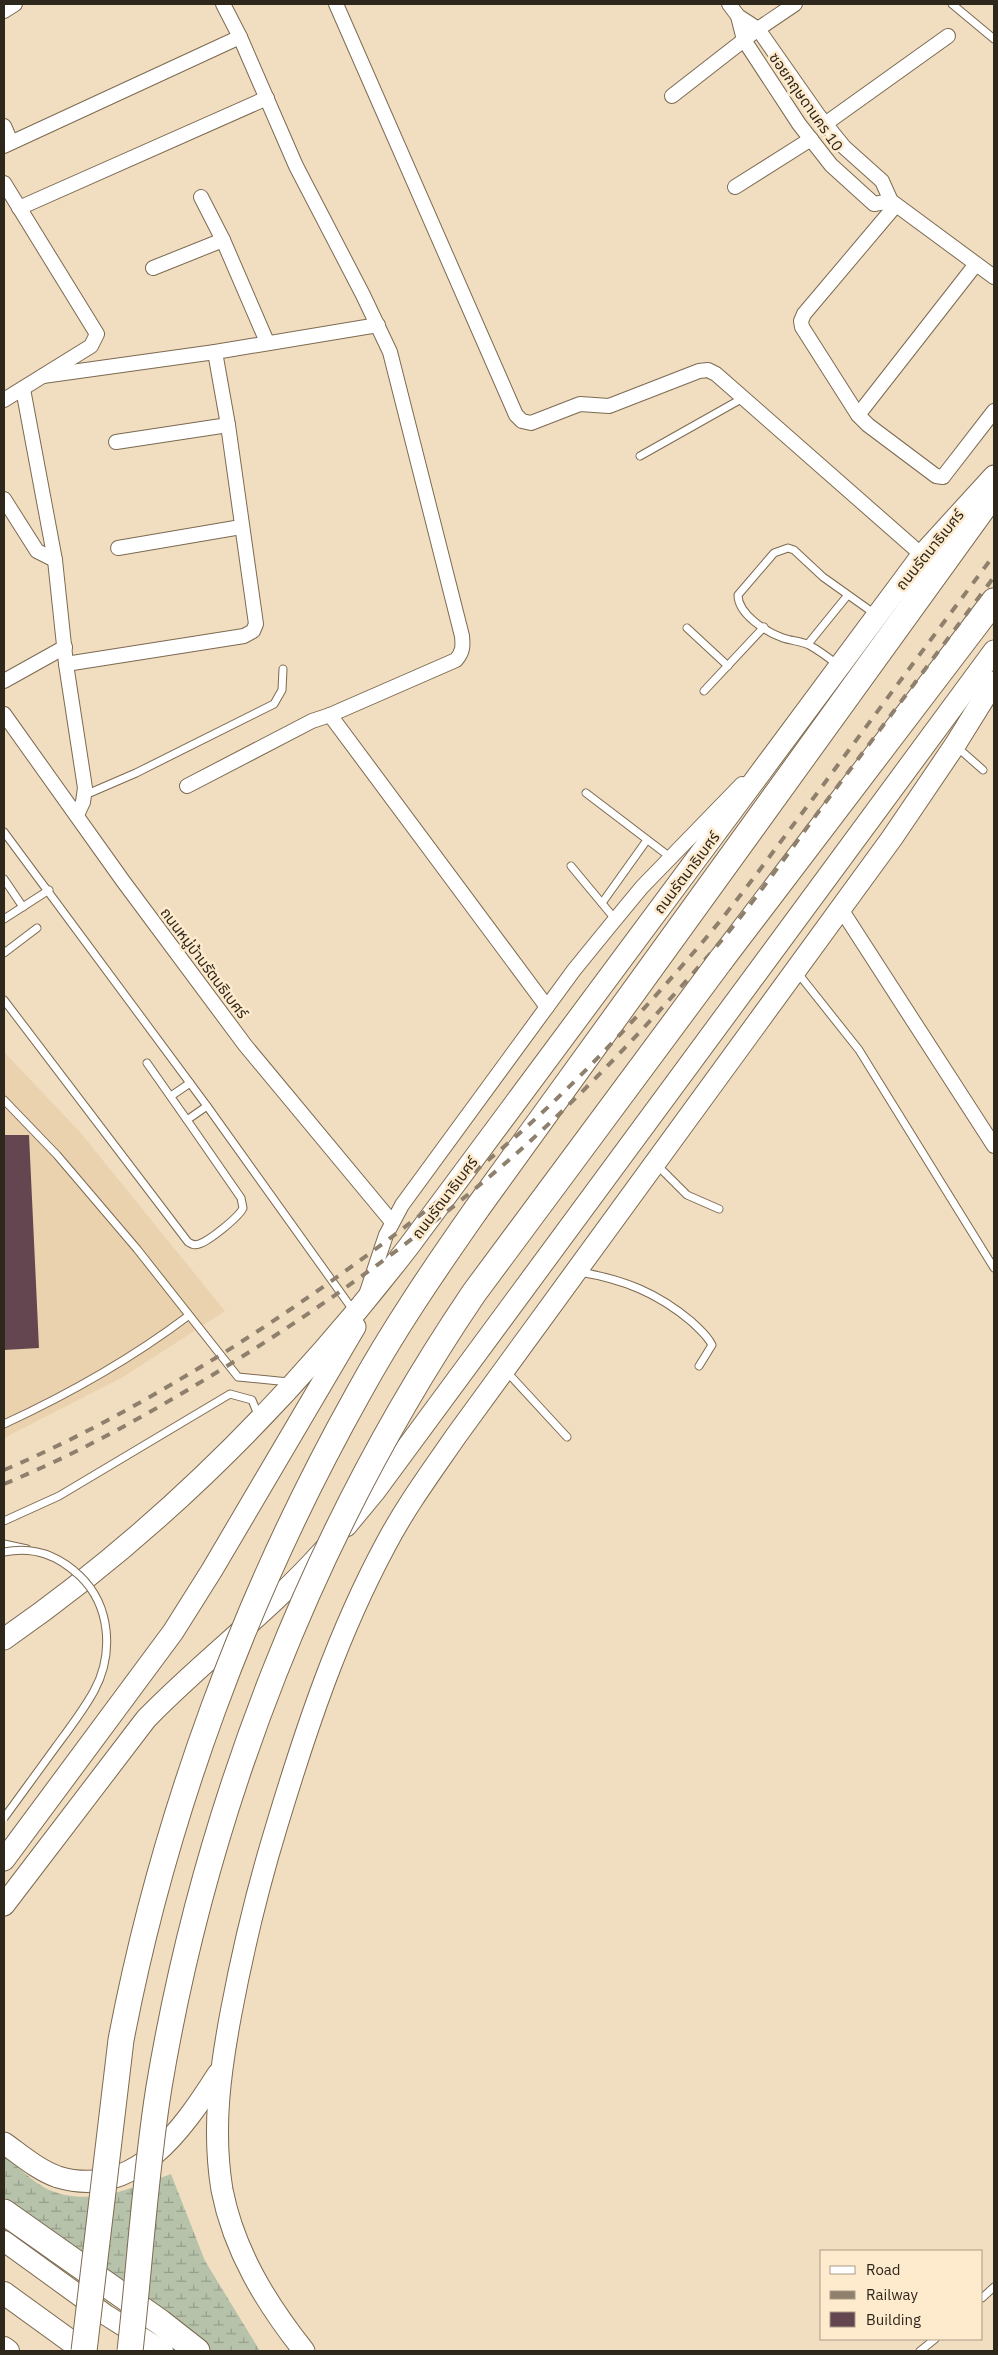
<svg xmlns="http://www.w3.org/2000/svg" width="998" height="2355" font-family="'IBM Plex Sans','Noto Sans Thai',sans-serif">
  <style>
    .built { fill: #ead2af }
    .wetland { fill: url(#wetland-marsh) }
    .building { fill: #634650 }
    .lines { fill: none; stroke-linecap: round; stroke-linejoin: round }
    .service-casing { stroke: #7c6a51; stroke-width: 9 }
    .minor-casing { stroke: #7c6a51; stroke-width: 16 }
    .secondary-casing { stroke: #7c6a51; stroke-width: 22 }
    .primary-casing { stroke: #7c6a51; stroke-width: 23 }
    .trunk-casing { stroke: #7c6a51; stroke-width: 24 }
    .motorway-casing { stroke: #7c6a51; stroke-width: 27 }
    .service { stroke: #fff; stroke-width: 7 }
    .minor { stroke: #fff; stroke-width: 14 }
    .secondary { stroke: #fff; stroke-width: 20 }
    .primary { stroke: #fff; stroke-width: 21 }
    .trunk { stroke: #fff; stroke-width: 22 }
    .motorway { stroke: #fff; stroke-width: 25 }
    .rail { stroke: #8e806c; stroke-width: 4; stroke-dasharray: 9 9; stroke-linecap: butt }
    .service-bridge-casing { stroke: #7c6a51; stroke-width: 9; stroke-linecap: butt }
    .motorway-bridge-casing { stroke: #7c6a51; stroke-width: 27; stroke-linecap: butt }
    .service-bridge { stroke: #fff; stroke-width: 7 }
    .motorway-bridge { stroke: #fff; stroke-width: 25 }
    .labels { text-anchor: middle; stroke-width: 5; stroke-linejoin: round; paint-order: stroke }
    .street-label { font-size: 15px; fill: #2e271c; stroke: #feeacd }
  </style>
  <defs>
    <pattern id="wetland-marsh" width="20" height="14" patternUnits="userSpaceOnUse" patternTransform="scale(1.25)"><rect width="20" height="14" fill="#b7c2aa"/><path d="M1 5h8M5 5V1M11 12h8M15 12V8" fill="none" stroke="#959e8a"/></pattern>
  </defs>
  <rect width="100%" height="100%" fill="#f1ddc0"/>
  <path class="built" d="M4 1052 79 1131 225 1311 123 1377 4 1438Z"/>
  <path class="wetland" d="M4 2156C17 2166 32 2181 47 2189 88 2208 132 2188 171 2174L205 2261 260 2351H183L43 2225 4 2197Z"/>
  <path class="building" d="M4 1135H29L39 1348 4 1350Z"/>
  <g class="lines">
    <g class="service-casing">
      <g id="service">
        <path d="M952 4 994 39"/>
        <path d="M640 456 743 398"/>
        <path d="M687 628 728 666"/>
        <path d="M808 644 847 596"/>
        <path d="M838 665C829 658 820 651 809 645 801 641 792 641 783 638 766 632 738 614 738 595L774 553 788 548 794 550 823 577 875 614"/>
        <path d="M704 691 764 627"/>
        <path d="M957 747 983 770"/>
        <path d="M586 793 670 857"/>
        <path d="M85 795 136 773 274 704 282 690 283 669"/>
        <path d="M4 832 207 1106 353 1310"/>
        <path d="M571 866 615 919"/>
        <path d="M4 879 23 907"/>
        <path d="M602 903 647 840"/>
        <path d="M4 919 49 890"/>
        <path d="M4 953 37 928"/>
        <path d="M797 972 859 1050 994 1268"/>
        <path d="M4 1000 188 1242C192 1244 194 1246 199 1244 209 1241 239 1217 243 1208L241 1198 187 1120 207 1106"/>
        <path d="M147 1063 187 1120"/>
        <path d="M171 1096 190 1083"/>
        <path d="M4 1100 57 1155 137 1249 238 1377 289 1382"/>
        <path d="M657 1165 687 1195 719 1209"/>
        <path d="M579 1272C623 1279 658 1293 692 1322 700 1330 707 1335 712 1345L699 1366"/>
        <path d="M506 1371 567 1437"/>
        <path d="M4 1424C69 1394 131 1359 188 1316"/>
        <path d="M4 1521 59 1496 230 1394 252 1400 259 1417"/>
        <path d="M4 1544 27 1549"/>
        <path d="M982 2298 994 2287"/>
        <path d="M920 2351 935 2339"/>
      </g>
    </g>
    <g class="minor-casing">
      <g id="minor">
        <path d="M223 4 240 37 296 166 363 295 390 352 462 636C463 646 463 652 456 660L330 715"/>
        <path d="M336 4 516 415 522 421 531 423 580 404 609 406 699 371 708 370 716 374 922 555"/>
        <path d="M729 4 738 16 758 29 819 116 844 147 882 181 891 201 994 277"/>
        <path d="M4 11 15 4"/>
        <path d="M738 16 744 40 799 124 831 165 874 204 891 201"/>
        <path d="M672 96 758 29 795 4"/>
        <path d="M825 124 948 36"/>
        <path d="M4 126 11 142"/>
        <path d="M4 146 240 37"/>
        <path d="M4 183 97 334 91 346 4 400"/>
        <path d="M735 187 811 139"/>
        <path d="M201 197 223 240 267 342"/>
        <path d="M896 205 804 314 801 321 802 327 858 415 868 425 936 476 943 477 946 473 994 411"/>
        <path d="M19 208 267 98"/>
        <path d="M153 268 223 240"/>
        <path d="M43 376 215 352 378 325"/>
        <path d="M23 389 55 560 66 664 85 788 83 802 77 815"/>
        <path d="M858 415 976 264"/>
        <path d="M116 442 228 425"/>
        <path d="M4 499 37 551 55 560"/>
        <path d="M118 548 241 527"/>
        <path d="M66 664 244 636 253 631 256 624 228 425 215 352"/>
        <path d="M4 681 65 647"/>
        <path d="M4 714 123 881 245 1045 392 1222"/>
        <path d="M187 786 312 721 330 715 547 1007"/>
        <path d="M841 909 994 1146"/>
        <path d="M367 1292 386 1235 402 1205 574 970 609 927 642 887 742 784"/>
      </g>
    </g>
    <g class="secondary-casing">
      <path id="secondary" d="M4 2241 106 2315 163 2351"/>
    </g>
    <g class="primary-casing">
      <g id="primary">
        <path d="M346 1526 375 1491 994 651"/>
        <path d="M4 1639C160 1531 293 1396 409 1246L922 555 994 476"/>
        <path d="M4 1860 173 1632 212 1570 355 1327"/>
        <path d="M4 1905 146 1719C203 1660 270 1611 324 1550"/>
        <path d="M4 2143C21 2155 38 2170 58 2177 135 2200 183 2129 218 2074"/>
        <path d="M304 2351C266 2303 234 2251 222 2190 212 2129 220 2072 231 2013 243 1949 258 1887 277 1825 306 1729 338 1633 386 1544 406 1506 432 1471 456 1436L892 838 955 745 994 682"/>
      </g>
    </g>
    <g class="trunk-casing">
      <g id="trunk">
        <path d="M4 2293 84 2351"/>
        <path d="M4 2348 8 2351"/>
      </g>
    </g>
    <g class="motorway-casing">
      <g id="motorway">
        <path d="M721 960 994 601"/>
        <path d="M476 1210 994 493"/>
        <path d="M4 2212 160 2322 197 2351"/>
      </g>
    </g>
    <use href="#service" class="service"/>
    <use href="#minor" class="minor"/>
    <use href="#secondary" class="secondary"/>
    <use href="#primary" class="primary"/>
    <use href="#trunk" class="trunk"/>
    <use href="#motorway" class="motorway"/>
    <g class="rail">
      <path d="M4 1470C80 1438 152 1397 222 1354 319 1293 412 1225 499 1151 572 1089 638 1017 700 945 742 896 779 843 818 792 876 713 935 634 994 555"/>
      <path d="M4 1484C82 1452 156 1410 227 1366 326 1305 421 1236 509 1160 581 1097 647 1026 710 954 750 908 786 856 822 807 880 730 937 653 994 577"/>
    </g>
    <g class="service-bridge-casing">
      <path id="service-bridge" d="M4 1552C34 1546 58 1555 80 1576 111 1606 114 1654 94 1691 83 1711 69 1729 55 1748 38 1771 21 1795 4 1818"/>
    </g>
    <g class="motorway-bridge-casing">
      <g id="motorway-bridge">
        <path d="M84 2351 121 2040C164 1815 246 1594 358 1394 393 1330 434 1270 476 1210"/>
        <path d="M130 2351C140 2263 145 2174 159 2087 206 1806 314 1529 474 1293L721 960"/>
      </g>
    </g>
    <use href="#service-bridge" class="service-bridge"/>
    <use href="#motorway-bridge" class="motorway-bridge"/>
  </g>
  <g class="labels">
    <g class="street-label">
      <text transform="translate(806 102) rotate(55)" y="5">ซอยกฤษดานคร 10</text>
      <text transform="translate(930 550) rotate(-51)" y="5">ถนนรัตนาธิเบศร์</text>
      <text transform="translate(687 873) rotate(-53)" y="5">ถนนรัตนาธิเบศร์</text>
      <text transform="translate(204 963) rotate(53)" y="5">ถนนหมู่บ้านรัตนธิเบศร์</text>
      <text transform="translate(445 1198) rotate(-53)" y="5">ถนนรัตนาธิเบศร์</text>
    </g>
  </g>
  <rect width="998" height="2355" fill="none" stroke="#2e271c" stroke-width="10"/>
  <rect x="820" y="2250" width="162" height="90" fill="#feeacd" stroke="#ab9c86"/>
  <rect x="830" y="2266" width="25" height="8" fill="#ffffff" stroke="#ab9c86"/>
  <text x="866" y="2275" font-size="15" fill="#2e271c">Road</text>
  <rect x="830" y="2291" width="25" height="8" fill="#8e806c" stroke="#ab9c86"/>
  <text x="866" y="2300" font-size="15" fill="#2e271c">Railway</text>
  <rect x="830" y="2312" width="25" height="15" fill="#634650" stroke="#ab9c86"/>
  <text x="866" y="2325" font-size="15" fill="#2e271c">Building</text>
</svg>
